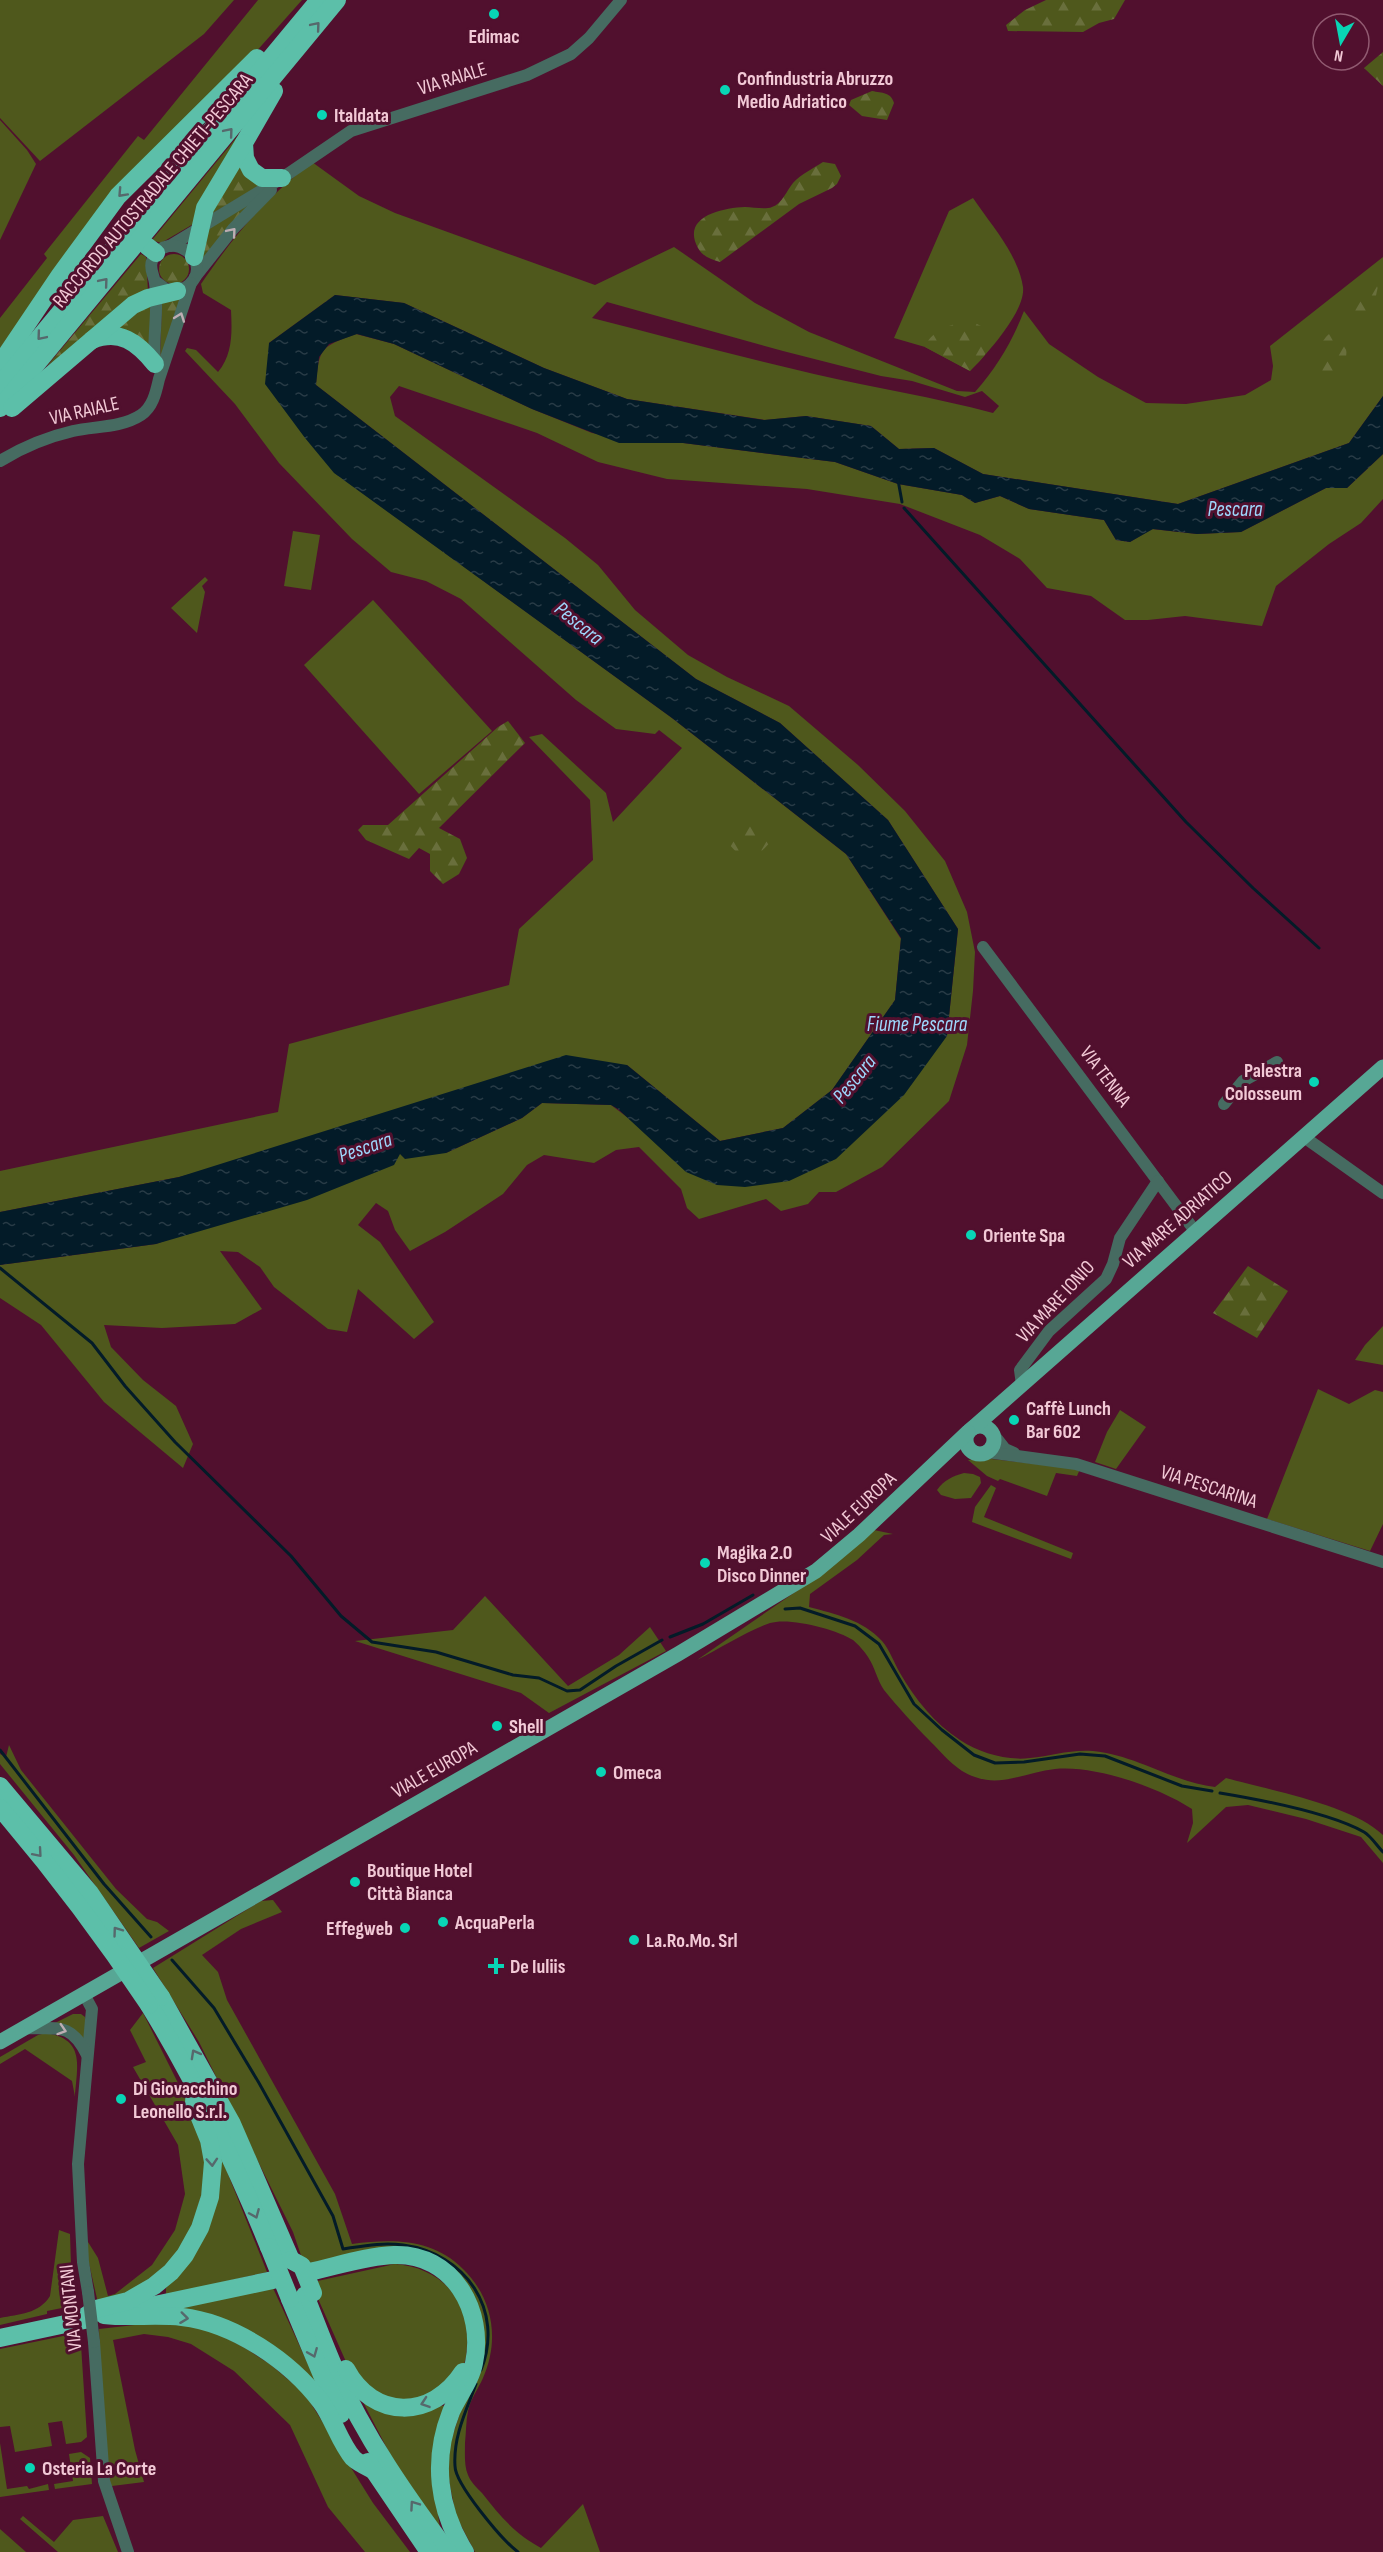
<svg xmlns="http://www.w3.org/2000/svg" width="1383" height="2552" font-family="'Sofia Sans Condensed',sans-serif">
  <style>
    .green { fill: #4f581c; fill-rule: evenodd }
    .forest { fill: url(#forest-firs) }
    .water { fill: url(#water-ripples) }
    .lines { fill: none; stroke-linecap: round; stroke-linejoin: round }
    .stream { stroke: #031b28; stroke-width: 3 }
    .minor { stroke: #466b61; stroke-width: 12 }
    .major { stroke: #57a795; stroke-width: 15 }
    .highway { stroke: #5cbfa9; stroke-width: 18 }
    .minor-bridge { stroke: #466b61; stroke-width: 12 }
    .highway-bridge { stroke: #5cbfa9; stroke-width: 18 }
    .oneway { stroke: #56686c }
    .oneway2 { stroke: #beadb3 }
    .poi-dot { fill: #08d5b5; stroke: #51102e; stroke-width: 2 }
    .labels { text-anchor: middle; stroke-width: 6; stroke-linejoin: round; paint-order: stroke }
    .poi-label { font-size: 20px; font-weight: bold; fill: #f2c9d6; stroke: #51102e; text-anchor: start }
    .street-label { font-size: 20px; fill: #f2c9d6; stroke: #51102e }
    .water-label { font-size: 21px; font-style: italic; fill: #9dd7fc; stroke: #51102e }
  </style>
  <defs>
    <pattern id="forest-firs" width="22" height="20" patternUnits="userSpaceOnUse" patternTransform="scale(1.5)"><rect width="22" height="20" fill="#4f581c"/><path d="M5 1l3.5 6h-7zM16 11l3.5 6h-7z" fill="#696f3c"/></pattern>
    <pattern id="water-ripples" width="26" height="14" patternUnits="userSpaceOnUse" patternTransform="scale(1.5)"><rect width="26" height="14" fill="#031b28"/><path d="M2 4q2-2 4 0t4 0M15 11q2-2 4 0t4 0" fill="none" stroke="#283b46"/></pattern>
  </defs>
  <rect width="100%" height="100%" fill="#51102e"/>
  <g class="green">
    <path d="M0 0H234L204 34 40 161 0 118Z"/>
    <path d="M258 0H302L254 54 131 173 0 355V318L47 258 44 254 138 136 144 140Z"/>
    <path d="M0 120 27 150 36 164 0 240Z"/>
    <path d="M251 120 195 223 161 243 152 240Z"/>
    <path d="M312 162 359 196 395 213 595 285 674 247 755 303 809 332 957 391 975 392C997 367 1012 342 1024 311L1049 344 1098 377 1146 403 1186 404 1245 395 1271 380 1273 366 1270 346 1383 257V396L1349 443 1178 504 983 474 934 448 899 449 871 426 806 416 765 420 627 399 544 368 404 303 335 295 269 343 335 473 672 718 846 854 901 939 895 1000 832 1090 783 1128 720 1141 627 1065 179 1177 0 1212V1171L278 1112 289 1044 509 985 519 929 593 860 590 800 529 737 542 734 606 793 613 822 682 748 659 730 655 734 616 729 576 700 461 599 426 581 391 572 352 539 279 463 235 404 185 351 187 348 196 350 218 372C233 354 232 332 231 310L203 293 201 284C236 233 263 201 312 162ZM607 302 783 351 881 376 912 381 965 397 982 391 999 406 993 413C934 397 874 388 814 374 740 357 666 337 592 318Z"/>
    <path d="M973 198C991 225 1018 254 1023 287 1026 311 986 355 970 371L925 347 894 338 949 211Z"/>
    <path d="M356 334 394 344 532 409 592 433 647 443H683L835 462 898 484 962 495 975 503 1000 496 1029 509 1104 520 1116 540 1130 542 1152 529 1197 534 1241 532 1326 488H1347L1383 454V499L1361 523 1329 544 1276 586 1262 626 1185 616 1148 620H1125L1091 596 1047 588 1020 559 980 535 900 504 807 489 667 479 598 462 537 433 399 386 390 397 395 416 565 538 598 565 635 610 688 655 727 677 789 706 858 765 905 811 945 861 967 912 975 952 973 991 967 1045 949 1101 882 1167 836 1192H819L808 1204 781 1211 766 1199 699 1219 687 1208 681 1189 639 1147 616 1150 594 1163 544 1155 527 1165 503 1194 445 1232 410 1251 395 1230 388 1211 376 1203 358 1225 380 1242 434 1322 414 1339 358 1289 347 1332 328 1329 274 1287 260 1267 238 1252 220 1251 262 1309 235 1324 162 1328 104 1325 111 1347 143 1380 176 1406 193 1444 183 1468 104 1402 41 1325 0 1298V1265L156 1244 400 1153H446L522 1118 542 1103 611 1105 717 1185 947 1036 958 929 888 820 780 723 696 679 316 385C319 347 321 347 356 334Z"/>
    <path d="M293 531 320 535 311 590 284 586Z"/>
    <path d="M205 577 208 580 202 586 205 592 197 633 171 608Z"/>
    <path d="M373 600 492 731 419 794 304 665Z"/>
    <path d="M1383 1326V1365L1355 1360 1365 1345Z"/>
    <path d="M1318 1389 1349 1404 1375 1390 1383 1392V1524L1370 1551 1267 1519Z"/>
    <path d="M1120 1410 1146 1427 1116 1469 1095 1462 1107 1432Z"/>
    <path d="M983 1458 1080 1469 1077 1476 1056 1473 1047 1496 1000 1479 998 1481 987 1476 968 1460Z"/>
    <path d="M964 1473 973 1474 980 1477 981 1483 971 1498 955 1499 941 1495 937 1490C944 1480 953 1476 964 1473Z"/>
    <path d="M991 1485 996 1488 984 1517 1073 1553 1071 1559 972 1522 975 1507Z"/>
    <path d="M874 1530 893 1534 884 1535 857 1560 810 1594 809 1607C835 1614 863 1620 882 1641 890 1650 894 1663 900 1673 915 1699 935 1724 960 1740 980 1753 1007 1761 1030 1758 1051 1756 1071 1749 1093 1751 1136 1755 1173 1782 1215 1787L1226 1778C1269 1790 1353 1805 1383 1835V1863L1361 1837 1306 1819 1248 1805 1226 1807 1187 1843 1193 1823 1192 1809C1158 1787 1095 1765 1055 1769 1027 1772 1002 1787 975 1777 956 1771 943 1754 929 1740 914 1725 898 1707 884 1690 877 1680 875 1667 868 1657 865 1652 858 1644 853 1640 836 1629 789 1617 770 1623 745 1632 721 1648 697 1660L817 1577Z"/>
    <path d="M485 1596 568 1686 619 1655 650 1627 666 1651 549 1713 521 1693 355 1641 453 1630Z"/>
    <path d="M9 1745 21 1770 116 1889 147 1919 157 1922 169 1931 139 1948 74 1855 0 1764V1754L6 1757Z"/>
    <path d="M273 1900 282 1912 241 1929 202 1955 218 1972 227 2000 335 2194 352 2244C392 2239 432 2238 463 2269 493 2298 500 2340 483 2378 478 2389 470 2400 468 2411 466 2421 466 2433 465 2443 465 2453 464 2466 468 2475 470 2481 477 2488 482 2493 500 2516 515 2534 541 2548L583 2504 600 2552H475L456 2516 445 2460 482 2343 441 2263 305 2267 293 2232 199 2042 153 1968 261 1901Z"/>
    <path d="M143 2013 197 2121 205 2152 206 2178 192 2229 178 2254 139 2289 98 2303 88 2259V2242L98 2258 108 2296 115 2294 152 2265 175 2230 185 2194 178 2145 133 2067 146 2062 130 2030Z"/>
    <path d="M73 2014H81L85 2017V2041L55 2023Z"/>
    <path d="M46 2033C86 2039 77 2067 75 2097L72 2081 25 2049 0 2064V2057L38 2035Z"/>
    <path d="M218 2149 267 2272 166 2295V2288L178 2273Z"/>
    <path d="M59 2230 70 2234 71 2265 77 2305 47 2311V2314L0 2325V2318C19 2314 39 2314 50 2296Z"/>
    <path d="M395 2264C437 2267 468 2296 467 2339 467 2348 467 2358 463 2366 456 2378 439 2389 429 2398L384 2400 347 2364 312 2285 313 2282Z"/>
    <path d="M273 2288 318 2386 178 2308Z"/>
    <path d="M161 2322 209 2329 245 2348 271 2365 305 2394 373 2503 410 2552H365L328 2507 290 2425 234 2371 191 2344 168 2337 144 2334 113 2340 135 2450 144 2482 112 2486 115 2502C98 2455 101 2380 99 2329Z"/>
    <path d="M68 2335 81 2345 87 2437 81 2442 66 2444 62 2421 48 2423 52 2446 15 2452 10 2426 0 2427V2349Z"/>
    <path d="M361 2398 446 2406 438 2514 440 2528 393 2460Z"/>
    <path d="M0 2443 7 2489 27 2486 29 2489 48 2484 49 2490 0 2497Z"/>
    <path d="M81 2452 90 2458 92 2484 55 2489 54 2484 73 2481 69 2454Z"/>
    <path d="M23 2516 54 2542 73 2520 103 2516 118 2552H58L20 2519Z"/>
    <path d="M0 2529 26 2552H0Z"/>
  </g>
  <g class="forest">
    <path d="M1046 0H1125L1114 19 1099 23 1083 32 1008 31 1006 25 1025 10Z"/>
    <path d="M1383 52V86L1364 68Z"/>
    <path d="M872 91C882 93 891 92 894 103L887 120 862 116 849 105 851 100Z"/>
    <path d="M241 157 265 183 206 217Z"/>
    <path d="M823 162 835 164 841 176 837 184 832 188 799 204 720 262C711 259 703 257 698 248 681 217 721 208 745 207 753 207 765 210 772 207 782 204 787 190 793 183 801 174 814 168 823 162Z"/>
    <path d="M256 198 201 266 204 230Z"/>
    <circle cx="174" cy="269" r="15"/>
    <path d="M141 254 146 257 148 292 47 366Z"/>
    <path d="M1374 284 1378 286 1374 305 1359 319C1336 308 1360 288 1374 284Z"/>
    <path d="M184 296 160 361 162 301Z"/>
    <path d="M150 302 151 351 114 332Z"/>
    <path d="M963 322H973L989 330C993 350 983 358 970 371L925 347C930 332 949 325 963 322Z"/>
    <path d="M1335 330C1352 341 1347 363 1339 379L1322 378 1314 371C1315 355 1321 337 1335 330Z"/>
    <path d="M508 721 525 743 439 828 460 839 467 858 459 874 443 884 430 871V854L419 848 409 859 366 840 358 830 363 825H388L498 727Z"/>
    <path d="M761 826 772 832 773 838C764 851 756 858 740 856L726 841C724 821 749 828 761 826Z"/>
    <path d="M1248 1266 1288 1291 1257 1338 1213 1313Z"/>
  </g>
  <path class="water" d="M335 295 404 303 544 368 627 399 764 420 806 416 871 426 899 449 934 448 983 474 1178 504 1349 443 1383 396V454L1347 488H1326L1241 532 1197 534 1153 529 1130 542 1116 540 1104 520 1029 509 1000 496 975 503 962 495 898 484 835 462 683 443H619L532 409 394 344 357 334 329 344 319 357 316 385 696 679 780 723 888 820 958 929 947 1036 904 1095 836 1159 789 1181 745 1187 717 1185 686 1172 618 1109 611 1105 542 1103 522 1118 446 1153 405 1159 400 1154 394 1165 307 1200 156 1244 0 1265V1212L179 1177 566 1055 627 1065 720 1141 783 1128 832 1090 895 1000 901 938 846 854 672 718 334 473 305 438 265 384 269 343Z"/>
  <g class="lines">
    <g class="stream">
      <path d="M898 480 902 502"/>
      <path d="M904 508 1186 822 1253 888 1319 948"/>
      <path d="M0 1268 92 1343 125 1386 175 1442 291 1556 341 1616 372 1642 436 1652 513 1675 539 1678 567 1691 580 1690 616 1666 662 1640"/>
      <path d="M785 1609 800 1608 855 1626 879 1644 914 1704 942 1730 974 1755 995 1763 1024 1762 1080 1754 1105 1756 1182 1786 1212 1791"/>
      <path d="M670 1637 703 1624 753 1595"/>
      <path d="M0 1750 104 1884 151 1937"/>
      <path d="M1220 1793C1262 1800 1328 1812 1364 1832 1371 1836 1377 1846 1383 1852"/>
      <path d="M172 1960 214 2008 259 2083 333 2216 343 2249C363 2246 383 2242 403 2245 465 2253 505 2310 481 2370"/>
      <path d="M476 2384C466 2411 453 2437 455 2466 455 2484 502 2540 518 2552"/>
    </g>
    <g class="minor">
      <path d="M170 246 282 178 351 131 527 75 571 54 589 38 621 0"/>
      <path d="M195 277 233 229 271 190"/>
      <path d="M155 281 167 290 185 288C221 263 166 224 152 261 149 269 154 275 155 283 159 310 152 339 155 366"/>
      <path d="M0 461C23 447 47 437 73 431 95 426 121 428 141 415 153 407 156 392 159 379L191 283"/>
      <path d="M983 947 1195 1231"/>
      <path d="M1224 1104 1243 1081 1277 1062"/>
      <path d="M1304 1137 1383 1193"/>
      <path d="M1022 1385 1020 1370 1049 1331 1106 1279 1113 1264 1120 1238 1158 1181"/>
      <path d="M994 1435 1005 1449 1014 1453"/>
      <path d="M987 1452 1076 1464 1383 1562"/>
      <path d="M84 1994 92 2009 78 2164 83 2262 88 2292"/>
      <path d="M23 2028C55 2030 70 2020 87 2055"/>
      <path d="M94 2342 104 2481 128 2552"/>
    </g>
    <g class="major">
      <circle cx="980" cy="1440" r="14"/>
      <path d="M974 1427 1383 1067"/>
      <path d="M0 2042 678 1654 816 1571 859 1535 968 1432"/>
    </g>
    <g class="highway">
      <path d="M274 91 244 143 245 158 251 170 262 178H282"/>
      <path d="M147 246 156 253"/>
      <path d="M194 257 205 208 244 143"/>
      <path d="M92 340C120 329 137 342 155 364"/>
      <path d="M0 364 60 275 118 196 257 58"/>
      <path d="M0 385 319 0"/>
      <path d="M0 408 337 0"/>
      <path d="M12 408 133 305 148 298 177 291"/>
      <path d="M161 1997 232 2124 291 2260"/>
      <path d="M149 2005C196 2082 235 2163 269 2247"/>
      <path d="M309 2272C337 2266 366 2256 394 2255 453 2253 485 2311 474 2363 471 2380 458 2396 451 2412 432 2460 438 2509 465 2552"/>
      <path d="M305 2295C315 2320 325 2347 336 2372 365 2437 406 2496 448 2552"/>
      <path d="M290 2299 324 2380 341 2414"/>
      <path d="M136 2309 273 2280"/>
      <path d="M104 2315C130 2318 156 2314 182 2317 234 2323 290 2361 321 2402 333 2418 340 2443 353 2458 358 2463 367 2467 373 2470"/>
      <path d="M78 2321 96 2309 128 2301 154 2286 171 2272 185 2255 200 2228 210 2197 213 2162 209 2140 194 2103 195 2086"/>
      <path d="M0 2338 89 2319"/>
      <path d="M346 2369C373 2420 432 2420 463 2372"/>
      <path d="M368 2462 429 2552"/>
    </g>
    <path class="minor-bridge" d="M88 2292 94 2342"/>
    <g class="highway-bridge">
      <path d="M0 1786 90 1893 161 1997"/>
      <path d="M0 1808C54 1871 103 1936 149 2005"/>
      <path d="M269 2247 290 2299"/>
      <path d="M291 2260 302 2266 313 2293"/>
    </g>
  </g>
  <defs><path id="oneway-chevron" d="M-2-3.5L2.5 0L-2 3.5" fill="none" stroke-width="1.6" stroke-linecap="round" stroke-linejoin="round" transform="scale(1.5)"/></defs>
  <g class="oneway">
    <use href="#oneway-chevron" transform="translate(316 26) rotate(-50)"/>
    <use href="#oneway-chevron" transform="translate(229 132) rotate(-50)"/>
    <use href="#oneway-chevron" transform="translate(122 193) rotate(133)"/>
    <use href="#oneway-chevron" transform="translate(104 282) rotate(-50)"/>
    <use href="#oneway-chevron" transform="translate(41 336) rotate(130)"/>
    <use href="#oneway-chevron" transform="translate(38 1853) rotate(49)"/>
    <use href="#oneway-chevron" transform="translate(117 1931) rotate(-126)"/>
    <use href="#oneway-chevron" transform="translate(195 2054) rotate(-119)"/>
    <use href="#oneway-chevron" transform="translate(212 2162) rotate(86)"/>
    <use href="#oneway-chevron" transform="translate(255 2214) rotate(67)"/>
    <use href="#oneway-chevron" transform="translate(184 2318) rotate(7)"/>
    <use href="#oneway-chevron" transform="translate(313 2353) rotate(68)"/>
    <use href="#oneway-chevron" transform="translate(425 2403) rotate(161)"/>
    <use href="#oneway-chevron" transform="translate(414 2505) rotate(-125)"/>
  </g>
  <g class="oneway2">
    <use href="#oneway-chevron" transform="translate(232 232) rotate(-50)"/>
    <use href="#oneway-chevron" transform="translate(180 317) rotate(-70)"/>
    <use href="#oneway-chevron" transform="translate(62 2030) rotate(18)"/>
  </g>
  <g class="poi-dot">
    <circle cx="494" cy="14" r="6"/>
    <circle cx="725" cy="90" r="6"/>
    <circle cx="322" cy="115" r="6"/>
    <circle cx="1314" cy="1082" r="6"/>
    <circle cx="971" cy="1235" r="6"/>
    <circle cx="1014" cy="1420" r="6"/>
    <circle cx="705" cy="1563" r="6"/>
    <circle cx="497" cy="1726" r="6"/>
    <circle cx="601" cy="1772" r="6"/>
    <circle cx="355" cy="1882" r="6"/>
    <circle cx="443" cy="1922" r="6"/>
    <circle cx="405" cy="1928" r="6"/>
    <circle cx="634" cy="1940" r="6"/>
    <path d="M493 1957h6v6h6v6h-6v6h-6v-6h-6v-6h6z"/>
    <circle cx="121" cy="2099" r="6"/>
    <circle cx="30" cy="2468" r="6"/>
  </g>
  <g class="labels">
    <g class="poi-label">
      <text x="494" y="43" text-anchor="middle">Edimac</text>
      <text x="737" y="85">Confindustria Abruzzo<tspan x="737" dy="23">Medio Adriatico</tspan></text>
      <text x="334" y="122">Italdata</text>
      <text x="1302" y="1077" text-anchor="end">Palestra<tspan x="1302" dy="23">Colosseum</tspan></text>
      <text x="983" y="1242">Oriente Spa</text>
      <text x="1026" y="1415">Caffè Lunch<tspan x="1026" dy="23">Bar 602</tspan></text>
      <text x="717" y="1559">Magika 2.0<tspan x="717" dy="23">Disco Dinner</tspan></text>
      <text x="509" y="1733">Shell</text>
      <text x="613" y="1779">Omeca</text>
      <text x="367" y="1877">Boutique Hotel<tspan x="367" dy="23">Città Bianca</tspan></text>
      <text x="455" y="1929">AcquaPerla</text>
      <text x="393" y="1935" text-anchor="end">Effegweb</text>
      <text x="646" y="1947">La.Ro.Mo. Srl</text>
      <text x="510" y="1973">De Iuliis</text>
      <text x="133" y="2095">Di Giovacchino<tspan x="133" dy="23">Leonello S.r.l.</tspan></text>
      <text x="42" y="2475">Osteria La Corte</text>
    </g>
    <g class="street-label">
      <text transform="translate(452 78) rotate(-17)" y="7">VIA RAIALE</text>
      <text transform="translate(152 190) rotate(-50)" y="7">RACCORDO AUTOSTRADALE CHIETI-PESCARA</text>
      <text transform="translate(84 410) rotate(-13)" y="7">VIA RAIALE</text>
      <text transform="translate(1106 1076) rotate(53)" y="7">VIA TENNA</text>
      <text transform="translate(1177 1219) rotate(-41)" y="7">VIA MARE ADRIATICO</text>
      <text transform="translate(1055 1301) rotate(-47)" y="7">VIA MARE IONIO</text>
      <text transform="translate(1209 1486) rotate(18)" y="7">VIA PESCARINA</text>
      <text transform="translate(858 1507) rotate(-43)" y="7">VIALE EUROPA</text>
      <text transform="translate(434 1769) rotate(-30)" y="7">VIALE EUROPA</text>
      <text transform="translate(70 2308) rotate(-96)" y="7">VIA MONTANI</text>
    </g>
    <g class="water-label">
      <text x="1235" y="516">Pescara</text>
      <text transform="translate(579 623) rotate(39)" y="7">Pescara</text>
      <text x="917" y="1031">Fiume Pescara</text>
      <text transform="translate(854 1079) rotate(-51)" y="7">Pescara</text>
      <text transform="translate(365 1147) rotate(-19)" y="7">Pescara</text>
    </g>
  </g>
  <g transform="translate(1341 42) rotate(190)"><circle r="28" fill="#51102e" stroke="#915a71" stroke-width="1.5"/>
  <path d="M0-4.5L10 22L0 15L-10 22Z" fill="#08d5b5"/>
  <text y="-9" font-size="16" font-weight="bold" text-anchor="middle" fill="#f2c9d6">N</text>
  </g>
</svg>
